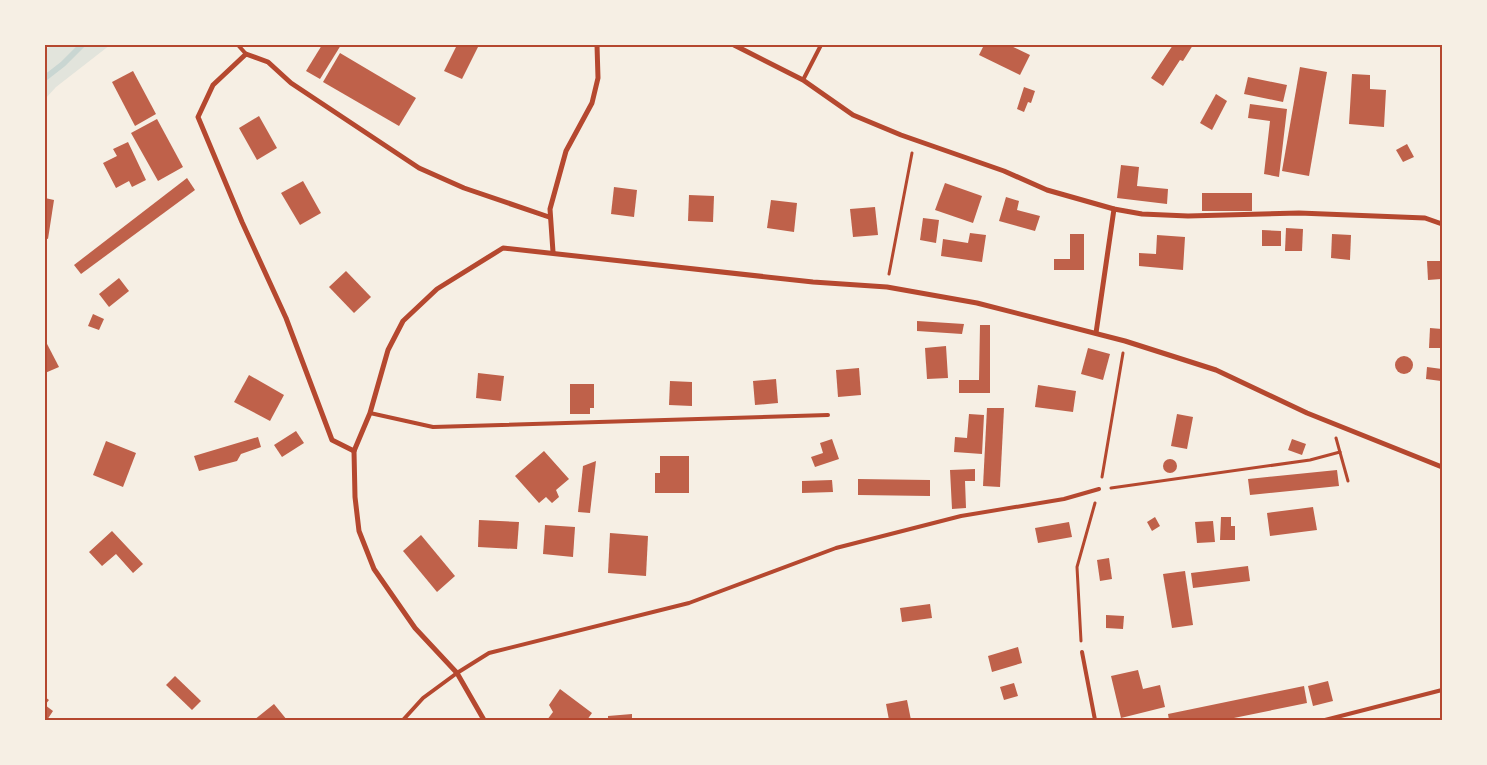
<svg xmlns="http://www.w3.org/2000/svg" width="1487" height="765" font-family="'Titillium Web',sans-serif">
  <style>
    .green { fill: #e2e4dc }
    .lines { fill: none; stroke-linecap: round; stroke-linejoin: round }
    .stream { stroke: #c9d6d2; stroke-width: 6 }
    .building { fill: #bf614a }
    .path { stroke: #b5482f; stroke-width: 3 }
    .service { stroke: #b5482f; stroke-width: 4 }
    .minor { stroke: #b5482f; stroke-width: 5 }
    .neatline { fill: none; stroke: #b5482f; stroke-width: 2 }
  </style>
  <rect width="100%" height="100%" fill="#f6efe4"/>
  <path class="green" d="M52 45H110L56 87 45 99V50Z"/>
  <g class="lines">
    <path class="stream" d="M45 78 63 64 82 45"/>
  </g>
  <g class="building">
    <path d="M322 45H341L320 79 306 71Z"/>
    <path d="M457 45H479L462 79 444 71Z"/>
    <path d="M984 45H1009L1030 55 1020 75 979 55Z"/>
    <path d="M1173 45H1193L1183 61 1180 60 1163 86 1151 78Z"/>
    <path d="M340 53 416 98 399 126 323 82Z"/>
    <path d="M1300 67 1327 72 1309 176 1282 171Z"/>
    <path d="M133 71 156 114 135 126 112 82Z"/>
    <path d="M1352 74 1370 75V89L1386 90 1384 127 1349 124Z"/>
    <path d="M1248 77 1287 85 1283 102 1244 94Z"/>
    <path d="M1024 87 1035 91 1031 103 1028 102 1024 112 1017 109Z"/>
    <path d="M1216 94 1227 101 1212 130 1200 123Z"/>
    <path d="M1250 104 1287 109 1279 177 1264 174 1270 121 1248 118Z"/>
    <path d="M259 116 277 148 257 160 239 128Z"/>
    <path d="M157 119 183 167 158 181 131 133Z"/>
    <path d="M128 142 146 180 132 187 129 181 116 188 103 163 117 156 113 149Z"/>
    <path d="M1407 144 1414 157 1403 162 1396 150Z"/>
    <path d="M1121 165 1139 167 1137 186 1168 189 1167 204 1117 198Z"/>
    <path d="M187 178 195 190 81 274 74 265Z"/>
    <path d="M303 181 321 213 300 225 281 193Z"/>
    <path d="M945 183 982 196 973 223 935 210Z"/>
    <path d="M614 187 637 190 634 217 611 214Z"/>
    <rect x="1202" y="193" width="50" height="18"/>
    <path d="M689 195 714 196 713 222 688 221Z"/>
    <path d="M1006 197 1019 201 1017 210 1040 216 1035 231 999 221Z"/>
    <path d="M45 198 54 200 48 239 45 238Z"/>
    <path d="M771 200 797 203 794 232 767 228Z"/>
    <path d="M875 207 878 235 853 237 850 209Z"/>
    <path d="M923 218 939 220 936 243 920 240Z"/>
    <path d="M1286 228 1303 229 1302 251H1285Z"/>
    <path d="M1262 230 1281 231V246H1262Z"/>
    <path d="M970 233 986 235 982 262 941 256 943 239 968 243Z"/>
    <path d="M1070 234H1084V270H1054V259H1070Z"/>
    <path d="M1332 234 1351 235 1350 260 1331 258Z"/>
    <path d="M1157 235 1185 237 1183 270 1139 266V253L1156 254Z"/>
    <path d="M1427 261H1440L1441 279 1428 280Z"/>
    <path d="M346 271 371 297 354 313 329 287Z"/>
    <path d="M119 278 129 291 109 307 99 294Z"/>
    <path d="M93 314 104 319 99 330 88 326Z"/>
    <path d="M917 321 964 324 962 334 917 331Z"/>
    <path d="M980 325H990V393H959V380H979Z"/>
    <path d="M1430 328 1442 329V348H1429Z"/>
    <path d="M45 340 59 367 45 373Z"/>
    <path d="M946 346 948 378 927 379 925 348Z"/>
    <path d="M1088 348 1110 354 1103 380 1081 374Z"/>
    <circle cx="1404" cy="365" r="9"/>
    <path d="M1427 367 1442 369 1441 381 1426 379Z"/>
    <path d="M859 368 861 395 838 397 836 370Z"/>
    <path d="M478 373 504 376 501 401 476 398Z"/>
    <path d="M249 375 284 395 270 421 234 402Z"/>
    <path d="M776 379 778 403 755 405 753 381Z"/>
    <path d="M670 381 692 382V406L669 405Z"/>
    <path d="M570 384H594V408H590V414H570Z"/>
    <path d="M1038 385 1076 391 1073 412 1035 407Z"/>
    <path d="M987 408H1004L1000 487 983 486Z"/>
    <path d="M969 414 984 415 982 454 954 452 955 437 967 438Z"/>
    <path d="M1177 414 1193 417 1187 449 1171 446Z"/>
    <path d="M296 431 304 443 282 457 274 445Z"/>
    <path d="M258 437 261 447 241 454 237 461 199 471 194 456Z"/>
    <path d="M832 439 839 459 815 467 811 457 823 453 820 443Z"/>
    <path d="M1292 439 1306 444 1302 455 1288 450Z"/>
    <path d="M106 441 136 453 123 487 93 475Z"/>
    <path d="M544 451 569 479 556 490 559 497 552 503 546 497 539 503 515 476Z"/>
    <path d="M660 456H689V493H655V473H660Z"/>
    <circle cx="1170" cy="466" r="7"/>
    <path d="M596 461 590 513 578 512 583 466Z"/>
    <path d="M975 469V481H965L966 508 952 509 950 470Z"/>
    <path d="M1337 470 1339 486 1250 495 1248 479Z"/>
    <path d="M858 479 930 480V496L858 495Z"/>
    <path d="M832 480 833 492 802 493V481Z"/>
    <path d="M1313 507 1317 530 1270 536 1267 513Z"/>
    <path d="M1155 517 1160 526 1152 531 1147 522Z"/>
    <path d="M1221 517H1231V526H1235V540H1220Z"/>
    <path d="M479 520 519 522 517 549 478 547Z"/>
    <path d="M1213 521 1215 542 1197 543 1195 522Z"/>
    <path d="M1069 522 1072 537 1038 543 1035 528Z"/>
    <path d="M545 525 575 527 573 557 543 554Z"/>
    <path d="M112 531 143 564 133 573 116 554 102 566 89 552Z"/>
    <path d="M610 533 648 536 646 576 608 573Z"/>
    <path d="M421 535 455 576 437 592 403 551Z"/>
    <path d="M1109 558 1112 579 1100 581 1097 560Z"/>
    <path d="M1248 566 1250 581 1193 588 1191 573Z"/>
    <path d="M1185 571 1193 625 1172 628 1163 574Z"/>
    <path d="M930 604 932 618 902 622 900 608Z"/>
    <path d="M1106 615 1124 616 1123 629 1106 628Z"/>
    <path d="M1018 647 1022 663 992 672 988 656Z"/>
    <path d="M1138 670 1143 689 1160 685 1165 707 1121 718 1111 676Z"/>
    <path d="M175 676 201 701 192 710 166 685Z"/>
    <path d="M1328 681 1333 701 1313 706 1308 686Z"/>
    <path d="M1014 683 1018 696 1004 700 1000 687Z"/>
    <path d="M1304 686 1307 703 1224 720H1169L1168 714Z"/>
    <path d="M560 689 592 713 587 720H547L553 712 549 705Z"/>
    <path d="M45 697 49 700 45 705 53 711 47 720H45Z"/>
    <path d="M907 700 911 720H889L886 704Z"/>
    <path d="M274 704 287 720H254Z"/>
    <path d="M632 714V720H608V716Z"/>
  </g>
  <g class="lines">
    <g class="path">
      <path d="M889 274 912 153"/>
      <path d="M1336 438 1348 481"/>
      <path d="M1102 477 1123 353"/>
      <path d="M1111 488 1310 460 1340 452"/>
      <path d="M1081 641 1077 567 1095 503"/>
    </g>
    <g class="service">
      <path d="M238 45 246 54"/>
      <path d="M803 80 821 45"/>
      <path d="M370 413 433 427 828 415"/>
      <path d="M1082 652 1095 720"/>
      <path d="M403 720 423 698 457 673 489 653 689 603 836 548 961 516 1064 499 1099 489"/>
      <path d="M1325 720 1442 690"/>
    </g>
    <g class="minor">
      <path d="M734 45 803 80 853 115 901 135 1004 171 1047 190 1114 209 1142 214 1188 216 1299 213 1425 218 1442 224"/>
      <path d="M553 252 550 209 566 151 592 103 598 78 597 45"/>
      <path d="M1096 333 1114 209"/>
      <path d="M354 451 332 440 286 318 242 222 198 117 213 85 246 54 268 62 291 83 419 168 464 188 549 217"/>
      <path d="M484 720 457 673 415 628 374 569 359 531 355 497 354 451 370 413 388 350 403 321 437 289 503 248 813 282 887 287 977 303 1125 341 1216 370 1307 413 1442 467"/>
    </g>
  </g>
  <rect width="1487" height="765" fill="none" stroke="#f6efe4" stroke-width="92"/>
  <rect x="46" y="46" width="1395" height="673" class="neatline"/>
</svg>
